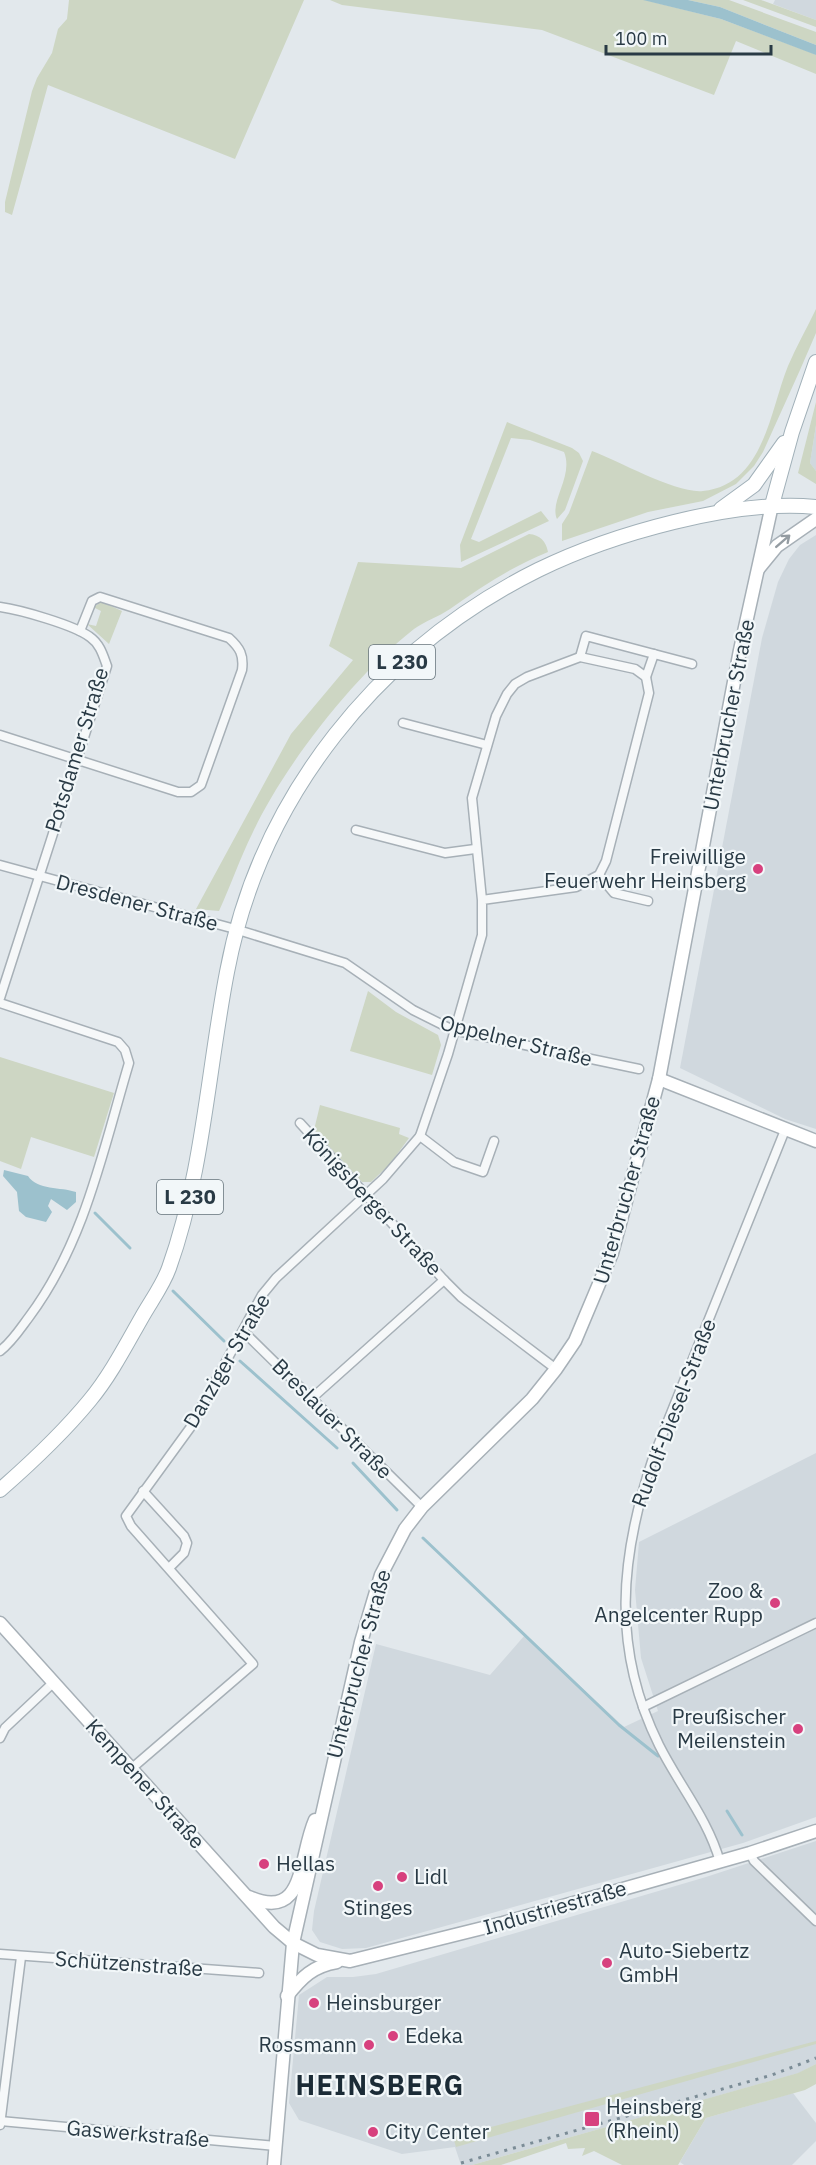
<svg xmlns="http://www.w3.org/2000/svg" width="816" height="2165" font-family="'IBM Plex Sans',sans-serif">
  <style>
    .built { fill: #d0d8de }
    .green { fill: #cdd6c3 }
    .water { fill: #9cc1cd }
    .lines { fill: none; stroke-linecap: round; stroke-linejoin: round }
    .stream { stroke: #9cc1cd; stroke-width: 3 }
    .street-casing { stroke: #a7b0b7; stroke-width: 11 }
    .secondary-casing { stroke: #a7b0b7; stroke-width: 15 }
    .primary-casing { stroke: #a1b0b8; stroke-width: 16 }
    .street { stroke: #f6f8f9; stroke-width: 8 }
    .secondary { stroke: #fff; stroke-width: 12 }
    .primary { stroke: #fff; stroke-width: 14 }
    .rail { stroke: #7b8c96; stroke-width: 3; stroke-dasharray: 3 6; stroke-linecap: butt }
    .oneway { stroke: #949ca2 }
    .poi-dot { fill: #d7417e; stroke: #f2f7f9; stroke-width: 2 }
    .labels { text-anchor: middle; stroke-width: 4.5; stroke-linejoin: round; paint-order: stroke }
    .shield { fill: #f2f7f9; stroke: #65737b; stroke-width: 1.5 }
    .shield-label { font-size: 20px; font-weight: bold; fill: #293a45 }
    .street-label { font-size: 21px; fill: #293a45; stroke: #f2f7f9 }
    .poi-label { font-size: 21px; fill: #293a45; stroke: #f2f7f9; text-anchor: start }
    .district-label { font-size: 27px; font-weight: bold; letter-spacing: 1.5px; fill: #1b2b36; stroke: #f2f7f9 }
  </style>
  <rect width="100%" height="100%" fill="#e2e8ec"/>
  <g class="built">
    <path d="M775 0H816V20L773 4Z"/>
    <path d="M816 425V471L810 463Z"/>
    <path d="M816 535V1129L785 1119 680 1068 762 638 778 582 789 559 800 545Z"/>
    <path d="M816 1453V1817L743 1843 366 1948 342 1949 320 1942 312 1930 314 1911 376 1644 490 1675 525 1635 624 1727 658 1711 641 1658 635 1590 639 1542Z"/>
    <path d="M816 1841V2064L799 2073 472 2165H461L455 2147 402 2154 299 2120 289 2103 299 1995 327 1977H353L376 1974 706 1877Z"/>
    <path d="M793 2093 816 2123V2141L792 2165H684L680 2162 706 2118Z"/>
  </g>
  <g class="green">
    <path d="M69 0H304L235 159 48 85 12 215 5 212V202L32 91 37 78 52 53 58 29 67 19Z"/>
    <path d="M330 0H645L721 19 812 53 816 55V74L736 41 714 95 542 30 342 5Z"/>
    <path d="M688 0H729L816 32V45L720 7Z"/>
    <path d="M743 0H761L816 20V27Z"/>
    <path d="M816 309V333L800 370 763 452 754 466 736 484 703 501 648 512 562 541V524L569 513 592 451C619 461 677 494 703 491 764 485 770 410 788 366 796 347 807 328 816 309Z"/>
    <path d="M816 402V425L810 463 816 471V484L798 473Z"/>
    <path d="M507 422 572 448 579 453 583 461 565 510 557 519C549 501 574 476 564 452L530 440 511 438 471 539 479 542 541 511 549 521 461 562 460 545Z"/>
    <path d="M529 534C540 535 546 541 548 552 511 567 481 587 450 609 438 617 425 621 414 629 355 675 285 764 253 832 240 858 231 885 219 911L196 909 291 734 353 660 329 646 358 562 461 568Z"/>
    <path d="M102 602 122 611 109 644 87 624 96 626 101 611 93 607Z"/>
    <path d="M368 991 396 1012 438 1035 441 1045 432 1075 350 1051Z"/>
    <path d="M0 1057 114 1093 94 1157 31 1137 21 1169 0 1161Z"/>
    <path d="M320 1105 400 1128 399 1134 409 1138 390 1164 371 1182H362L314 1130Z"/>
    <path d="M816 2041V2044L456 2147 453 2137Z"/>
    <path d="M816 2064V2084L805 2090 706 2118 678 2165H622L594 2151 582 2156 585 2148 568 2149 566 2143 501 2165H472L798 2073Z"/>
  </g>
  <g class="water">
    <path d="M643 0H688L720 7 816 45V55L721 19Z"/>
    <path d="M4 1170 28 1176C37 1190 61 1187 76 1192V1202L67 1210 51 1199 48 1206 52 1212 46 1222 26 1217 19 1211 17 1192 3 1176Z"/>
  </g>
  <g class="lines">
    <g class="stream">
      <path d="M95 1213 130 1248"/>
      <path d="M173 1291 224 1341"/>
      <path d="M240 1361 337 1448"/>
      <path d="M353 1463 397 1510"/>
      <path d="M423 1538 619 1725 658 1756"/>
      <path d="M727 1811 742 1835"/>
    </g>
    <g class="street-casing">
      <g id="street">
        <path d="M0 607C21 610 74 625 90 637 100 644 103 655 107 666L0 998"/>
        <path d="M654 654 692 664"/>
        <path d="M580 657 586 636 654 654 646 677"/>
        <path d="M403 723 487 745"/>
        <path d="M0 735 178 792H191L201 785 242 670C244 655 240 648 229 638L100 597 92 601 80 631"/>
        <path d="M356 830 445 853 475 849"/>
        <path d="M0 865 235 929 345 963 413 1010 453 1030 639 1069"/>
        <path d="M599 875 614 893 648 901"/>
        <path d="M0 1003 118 1042 125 1050 129 1063C103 1150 85 1242 29 1317 20 1329 12 1342 0 1351"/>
        <path d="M300 1123 444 1280 311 1399"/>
        <path d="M420 1136 454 1162 483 1172 494 1141"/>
        <path d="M444 1280 461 1297 556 1369"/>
        <path d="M243 1331 422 1507"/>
        <path d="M143 1491 184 1536 187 1543 184 1553 170 1567"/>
        <path d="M643 1707 816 1623"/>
        <path d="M0 1738 5 1728 54 1682"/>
        <path d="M131 1769 253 1664 131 1526 126 1516 190 1428 262 1295 276 1278 383 1179 420 1136 448 1054 482 935V900L472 798 496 716 507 694 515 684 527 677 580 657 635 669 646 677 649 693 606 861 599 875 576 887 482 900"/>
        <path d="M750 1853 754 1861 816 1921"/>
        <path d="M720 1862C708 1819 679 1785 659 1745 611 1648 620 1557 653 1458L785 1130"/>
        <path d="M0 1954 259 1973"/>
        <path d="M0 2121 276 2146"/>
        <path d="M0 2125 21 1957"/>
      </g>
    </g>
    <g class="secondary-casing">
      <g id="secondary">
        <path d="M759 568 777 546 816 519"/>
        <path d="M659 1079 816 1141"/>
        <path d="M0 1623 274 1927 293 1943 317 1955 350 1961 503 1923 750 1853 816 1831"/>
        <path d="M249 1897C306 1922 298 1859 315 1820"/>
        <path d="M287 1996C302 1977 313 1966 337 1962"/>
        <path d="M274 2165 293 1943 361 1642 381 1575 405 1529 422 1507 532 1399 556 1369 575 1341 612 1253 659 1079 740 650 772 505"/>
      </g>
    </g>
    <g class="primary-casing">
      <g id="primary">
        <path d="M772 505 792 432 816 362"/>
        <path d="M721 509 754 485 784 443"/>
        <path d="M0 1490C32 1462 63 1433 90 1400 110 1376 126 1345 142 1317 151 1301 163 1285 169 1268 203 1173 208 1070 227 972 260 796 379 649 538 570 612 534 734 499 816 507"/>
      </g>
    </g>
    <use href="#street" class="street"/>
    <use href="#secondary" class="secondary"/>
    <use href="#primary" class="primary"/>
    <path class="rail" d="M461 2163 772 2075 816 2058"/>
  </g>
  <defs><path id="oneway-shaft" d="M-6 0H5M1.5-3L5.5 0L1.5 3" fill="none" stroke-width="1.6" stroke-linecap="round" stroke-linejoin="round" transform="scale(1.5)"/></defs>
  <use class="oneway" href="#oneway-shaft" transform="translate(783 541) rotate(-41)"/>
  <g class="poi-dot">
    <circle cx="758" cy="869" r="6"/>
    <circle cx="775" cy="1603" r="6"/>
    <circle cx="798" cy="1729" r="6"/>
    <circle cx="264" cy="1864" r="6"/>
    <circle cx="402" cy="1877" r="6"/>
    <circle cx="378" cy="1886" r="6"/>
    <circle cx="607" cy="1963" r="6"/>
    <circle cx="314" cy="2003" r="6"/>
    <circle cx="393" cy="2036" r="6"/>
    <circle cx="369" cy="2045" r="6"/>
    <rect x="584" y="2111" width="16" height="16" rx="3"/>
    <circle cx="373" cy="2132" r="6"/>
  </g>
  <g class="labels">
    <g class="shield">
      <rect x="369" y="645" width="66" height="34" rx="4.5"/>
      <rect x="157" y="1180" width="66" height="34" rx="4.5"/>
    </g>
    <g class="shield-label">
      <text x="402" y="669">L 230</text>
      <text x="190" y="1204">L 230</text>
    </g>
    <g class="street-label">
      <text transform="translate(729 715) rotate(-79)" y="7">Unterbrucher Straße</text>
      <text transform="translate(77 750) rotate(-73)" y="7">Potsdamer Straße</text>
      <text transform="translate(137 903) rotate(15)" y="7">Dresdener Straße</text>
      <text transform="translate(516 1041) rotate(14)" y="7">Oppelner Straße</text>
      <text transform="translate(627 1190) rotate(-74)" y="7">Unterbrucher Straße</text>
      <text transform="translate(372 1202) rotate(47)" y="7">Königsberger Straße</text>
      <text transform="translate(227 1361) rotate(-60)" y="7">Danziger Straße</text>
      <text transform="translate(674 1413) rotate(-69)" y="7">Rudolf-Diesel-Straße</text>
      <text transform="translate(332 1419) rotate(45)" y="7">Breslauer Straße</text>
      <text transform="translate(359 1664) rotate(-75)" y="7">Unterbrucher Straße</text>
      <text transform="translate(145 1784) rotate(48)" y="7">Kempener Straße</text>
      <text transform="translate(555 1908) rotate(-16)" y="7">Industriestraße</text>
      <text transform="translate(129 1964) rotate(4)" y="7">Schützenstraße</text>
      <text transform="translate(138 2134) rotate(5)" y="7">Gaswerkstraße</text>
    </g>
    <g class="poi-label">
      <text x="746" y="864" text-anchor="end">Freiwillige<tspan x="746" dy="24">Feuerwehr Heinsberg</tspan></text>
      <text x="763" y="1598" text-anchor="end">Zoo &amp;<tspan x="763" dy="24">Angelcenter Rupp</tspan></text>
      <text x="786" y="1724" text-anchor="end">Preußischer<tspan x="786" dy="24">Meilenstein</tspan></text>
      <text x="276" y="1871">Hellas</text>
      <text x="414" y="1884">Lidl</text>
      <text x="378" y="1915" text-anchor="middle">Stinges</text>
      <text x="619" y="1958">Auto-Siebertz<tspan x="619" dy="24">GmbH</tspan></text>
      <text x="326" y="2010">Heinsburger</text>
      <text x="405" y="2043">Edeka</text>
      <text x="357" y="2052" text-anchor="end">Rossmann</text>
      <text x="606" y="2114">Heinsberg<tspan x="606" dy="24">(Rheinl)</tspan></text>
      <text x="385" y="2139">City Center</text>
    </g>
    <g class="district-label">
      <text x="380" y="2095">HEINSBERG</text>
    </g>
  </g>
  <path d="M606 45v9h165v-9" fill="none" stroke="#293a45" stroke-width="3"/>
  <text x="615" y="45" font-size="18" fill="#293a45" stroke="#f2f7f9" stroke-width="4.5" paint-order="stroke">100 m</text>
</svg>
